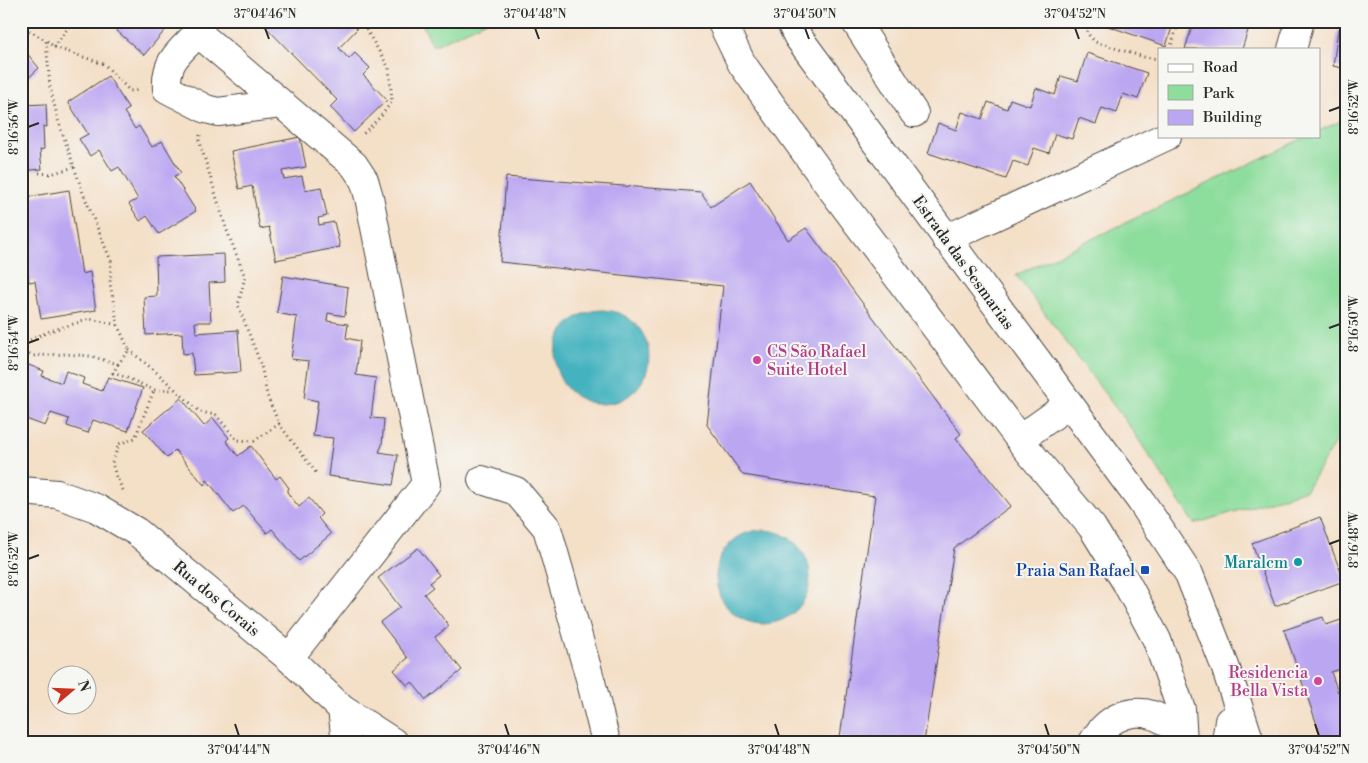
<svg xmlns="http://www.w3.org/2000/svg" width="1368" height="763" font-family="'Libre Bodoni',serif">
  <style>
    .green { fill: #8ddd9c; stroke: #5c8464 }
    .water { fill: #44b3bf; stroke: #386f75 }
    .building { fill: #bba6f2 }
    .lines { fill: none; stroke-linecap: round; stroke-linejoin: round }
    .minor-casing { stroke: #494642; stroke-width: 30 }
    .path { stroke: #494642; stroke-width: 3; stroke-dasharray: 1 4; stroke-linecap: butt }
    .minor { stroke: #fff; stroke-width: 28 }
    .ticks { fill: none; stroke: #2b2b2b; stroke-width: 2 }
    .hotel-dot { fill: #d1479c; stroke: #f6f6f2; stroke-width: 2 }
    .culture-dot { fill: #0f9aa8; stroke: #f6f6f2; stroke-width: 2 }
    .transit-dot { fill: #1a4fb4; stroke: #f6f6f2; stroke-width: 2 }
    .labels { text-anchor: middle; stroke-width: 4; stroke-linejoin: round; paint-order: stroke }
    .street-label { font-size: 16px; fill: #2b2b2b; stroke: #f6f6f2 }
    .hotel-label { font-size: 16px; fill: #b23c85; stroke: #f6f6f2; text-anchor: start }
    .culture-label { font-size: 16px; fill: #0d838f; stroke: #f6f6f2; text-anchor: end }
    .transit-label { font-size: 16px; fill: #164399; stroke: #f6f6f2; text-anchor: end }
    .neatline { fill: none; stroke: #2b2b2b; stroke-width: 2 }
    .ticks-label { font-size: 12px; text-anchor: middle; fill: #2b2b2b }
  </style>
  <rect width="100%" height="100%" fill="#f6f6f2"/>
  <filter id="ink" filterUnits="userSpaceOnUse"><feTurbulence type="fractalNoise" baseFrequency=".02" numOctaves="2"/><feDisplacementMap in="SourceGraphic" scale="10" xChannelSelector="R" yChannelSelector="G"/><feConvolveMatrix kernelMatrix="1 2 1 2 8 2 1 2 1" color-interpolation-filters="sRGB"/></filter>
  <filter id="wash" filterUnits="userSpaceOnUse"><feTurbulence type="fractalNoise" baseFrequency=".0096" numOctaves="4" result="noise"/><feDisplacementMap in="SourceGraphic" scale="20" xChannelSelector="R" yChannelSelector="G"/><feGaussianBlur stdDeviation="1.12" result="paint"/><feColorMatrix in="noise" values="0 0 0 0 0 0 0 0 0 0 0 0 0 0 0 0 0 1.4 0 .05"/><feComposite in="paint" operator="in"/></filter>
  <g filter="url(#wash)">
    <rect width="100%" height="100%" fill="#f4dfc7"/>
    <g class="green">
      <path d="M421 21H487L433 46Z"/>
      <path d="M1347 118V423L1306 490 1194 524 1133 431 1016 275 1308 136H1319V131Z"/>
    </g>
    <g class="water">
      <circle cx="602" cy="357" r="47"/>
      <circle cx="763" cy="577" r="47"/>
    </g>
    <g id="blocks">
      <g class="building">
        <path d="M123 21H173L144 55 116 30Z"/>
        <path d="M260 21H350L357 29 339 48 349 59 355 53 370 68 363 75 387 100 354 132 330 107 337 100Z"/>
        <path d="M1103 21H1174L1166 46 1102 24Z"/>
        <path d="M1194 21H1251L1242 49H1185Z"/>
        <path d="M1338 30 1347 31V69L1333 66Z"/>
        <path d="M21 46 39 68 21 85Z"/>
        <path d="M1087 53 1147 73 1138 99 1123 94 1117 113 1102 108 1096 124 1079 118 1072 139 1055 134 1049 153 1034 148 1028 166 1013 161 1006 179 928 153 938 123 956 130 962 112 982 119 988 102 1007 109 1010 99 1030 106 1036 88 1055 95 1061 76 1078 81Z"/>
        <path d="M108 76 129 109 124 112 135 129 139 126 152 147 162 141 181 173 174 176 196 211 159 234 147 216 140 221 129 204 138 199 119 167 112 171 99 150 90 156 79 139 88 134 68 102Z"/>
        <path d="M46 104 47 127 43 126 44 149 40 150 42 169 21 171V105Z"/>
        <path d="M300 137 306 167 282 171 284 179 302 176 305 190 321 187 327 216 318 218 319 225 334 222 340 247 276 260 269 227 260 229 252 186 239 189 231 151Z"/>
        <path d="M506 177 701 192 711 207 750 181 788 240 806 228 961 434 956 438 1011 506 954 548 924 742H868L840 737 875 496 743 475 707 425 723 286 500 262Z"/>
        <path d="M69 190 82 274 90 272 96 310 41 319 35 281 29 282 22 239H24L21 220V198Z"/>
        <path d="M224 254 225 282 209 283 211 322H195L196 333 238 330 241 372 194 375 192 353 183 354 182 333 146 335 144 297 157 296 156 257Z"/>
        <path d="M283 276 348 287 345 316 328 313 327 321 348 324 346 338 360 341 356 375 376 378 371 418 384 419 382 445 379 452 398 455 393 485 328 476 333 438 313 436 318 401 304 398 309 361 291 359 297 317 277 313Z"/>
        <path d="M26 364 44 371 42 376 62 383 66 371 84 378 82 384 102 391 108 377 143 388 128 431 93 420 88 433 67 426 69 419 51 413 45 426 26 419 28 414 21 411V376Z"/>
        <path d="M181 398 204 426 213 418 229 438 226 441 238 456 251 446 276 479 280 476 289 488 287 492 299 507 309 498 322 514 318 518 331 534 299 561 272 529 267 533 244 506 233 513 207 480 204 485 175 450 167 458 143 430Z"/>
        <path d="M1320 517 1344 581 1275 606 1252 543Z"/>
        <path d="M418 548 439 575 429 583 433 587 424 594 449 626 435 637 462 670 426 700 412 682 408 686 394 670 408 658 380 622 400 607 378 578Z"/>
        <path d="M1323 617 1326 625 1341 620 1347 637V667L1331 672 1338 692 1347 689V742H1323L1284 630Z"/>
      </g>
    </g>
  </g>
  <g filter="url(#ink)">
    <use href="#blocks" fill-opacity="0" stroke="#494642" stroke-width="1"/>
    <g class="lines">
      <g class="minor-casing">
        <g id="minor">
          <path d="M202 21 198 33 354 165 364 180 369 197 426 484 289 658"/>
          <path d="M721 21 742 64 828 184 1026 448 1092 527 1126 582 1157 640 1181 709 1183 742"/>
          <path d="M790 21 798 37 1141 501 1189 574 1225 666 1250 742"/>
          <path d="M855 21 914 113"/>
          <path d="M198 33C180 52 165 60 167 89L206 109 218 112 281 104"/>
          <path d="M1292 49 1300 21"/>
          <path d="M946 239 1167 136"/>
          <path d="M1020 439 1069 404"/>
          <path d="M482 480 516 491 547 528 591 682 606 742"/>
          <path d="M21 491 57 494 96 508 137 532 289 658 342 709 393 742"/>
          <path d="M342 709 346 742"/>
          <path d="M1093 742C1109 714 1140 703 1168 723 1174 728 1178 735 1182 742"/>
          <path d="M1226 742 1229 721"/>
        </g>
      </g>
      <g class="path">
        <path d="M361 21 389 68 392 101 382 115 362 135"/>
        <path d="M1089 21 1087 33 1095 42 1144 57 1159 59"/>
        <path d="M21 25 46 41 50 87 58 120 83 193 111 261 110 284 118 326 129 350 118 364 90 356 65 354 32 356 21 350"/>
        <path d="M47 41 54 47 104 64 130 91 139 90"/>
        <path d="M54 47 73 21"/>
        <path d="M1170 49 1179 21"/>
        <path d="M200 135 199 140 226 228 245 277 238 305 261 365 267 395 279 424"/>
        <path d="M39 173 51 174 74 167"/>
        <path d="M21 344 50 331 90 319 118 325"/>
        <path d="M129 350 155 371 200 412 216 415 237 440 254 441 279 424 317 474"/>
        <path d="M118 364 113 373 125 377 154 390H173"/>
        <path d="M123 490 116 476 112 463 119 444 135 438 154 390"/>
      </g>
      <use href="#minor" class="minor"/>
    </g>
  </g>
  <path class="ticks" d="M265 28 269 39M535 28 539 39M805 28 809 39M1075 28 1079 39M1329 111 1340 107M28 127 39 123M1329 328 1340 324M28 343 39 339M1329 544 1340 540M28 559 39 555M235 724 239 736M505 724 509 736M775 724 779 736M1045 724 1049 736M1315 724 1319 736"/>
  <g class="hotel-dot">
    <circle cx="757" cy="360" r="5"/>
    <circle cx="1318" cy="681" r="5"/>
  </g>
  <circle class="culture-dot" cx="1298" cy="562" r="5"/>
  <rect class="transit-dot" x="1140" y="565" width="10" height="10" rx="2.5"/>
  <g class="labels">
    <g class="street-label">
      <text transform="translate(964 262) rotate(54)" y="6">Estrada das Sesmarias</text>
      <text transform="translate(217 598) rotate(40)" y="6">Rua dos Corais</text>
    </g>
    <g class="hotel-label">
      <text x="767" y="357">CS São Rafael<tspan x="767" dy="18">Suite Hotel</tspan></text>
      <text x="1308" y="678" text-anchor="end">Residencia<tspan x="1308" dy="18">Bella Vista</tspan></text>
    </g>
    <g class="culture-label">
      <text x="1288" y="568">Maralcm</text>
    </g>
    <g class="transit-label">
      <text x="1135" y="576">Praia San Rafael</text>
    </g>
  </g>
  <rect width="1368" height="763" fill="none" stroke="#f6f6f2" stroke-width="55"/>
  <rect x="1158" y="48" width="162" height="90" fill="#f6f6f2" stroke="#a5a5a2"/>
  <rect x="1168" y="64" width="25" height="8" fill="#ffffff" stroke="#a5a5a2"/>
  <text x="1203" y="72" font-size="15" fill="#2b2b2b">Road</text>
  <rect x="1168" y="85" width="25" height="15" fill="#8ddd9c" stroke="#a5a5a2"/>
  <text x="1203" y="98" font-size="15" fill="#2b2b2b">Park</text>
  <rect x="1168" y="110" width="25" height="15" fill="#bba6f2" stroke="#a5a5a2"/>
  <text x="1203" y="122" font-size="15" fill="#2b2b2b">Building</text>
  <g transform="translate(72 690) rotate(71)"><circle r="24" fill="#f6f6f2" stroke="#a5a5a2"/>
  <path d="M0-4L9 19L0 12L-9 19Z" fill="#c8321e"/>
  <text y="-8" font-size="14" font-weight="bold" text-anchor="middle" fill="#2b2b2b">N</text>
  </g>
  <rect x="28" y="28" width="1312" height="708" class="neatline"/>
  <g class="ticks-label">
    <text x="265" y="18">37°04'46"N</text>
    <text x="535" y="18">37°04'48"N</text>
    <text x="805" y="18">37°04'50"N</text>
    <text x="1075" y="18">37°04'52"N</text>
    <text transform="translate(1354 107) rotate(-90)" y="4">8°16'52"W</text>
    <text transform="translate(14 127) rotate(-90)" y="4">8°16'56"W</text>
    <text transform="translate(1354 324) rotate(-90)" y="4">8°16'50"W</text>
    <text transform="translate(14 343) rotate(-90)" y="4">8°16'54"W</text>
    <text transform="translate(1354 540) rotate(-90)" y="4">8°16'48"W</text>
    <text transform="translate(14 559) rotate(-90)" y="4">8°16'52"W</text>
    <text x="239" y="754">37°04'44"N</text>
    <text x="509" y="754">37°04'46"N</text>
    <text x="779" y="754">37°04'48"N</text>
    <text x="1049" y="754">37°04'50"N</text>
    <text x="1319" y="754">37°04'52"N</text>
  </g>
</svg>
